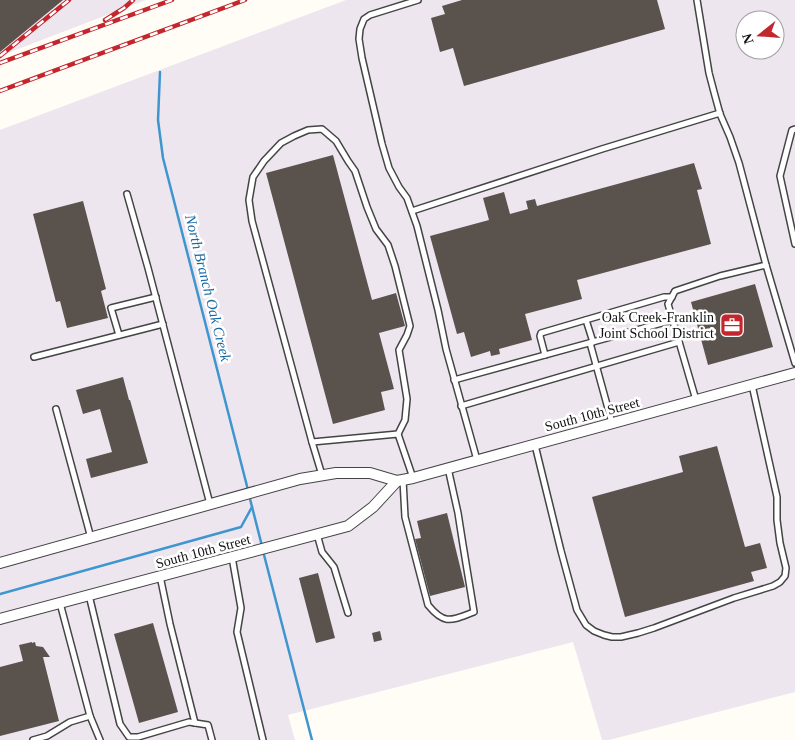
<svg xmlns="http://www.w3.org/2000/svg" width="795" height="740" font-family="'Times New Roman',serif">
  <style>
    .industrial { fill: #eee6ef; fill-rule: evenodd }
    .lines { fill: none; stroke-linecap: round; stroke-linejoin: round }
    .stream { stroke: #3f96cf; stroke-width: 2.5 }
    .building { fill: #5a524d }
    .lane-casing { stroke: #444; stroke-width: 8 }
    .street-casing { stroke: #444; stroke-width: 12 }
    .lane { stroke: #fff; stroke-width: 5 }
    .street { stroke: #fff; stroke-width: 10 }
    .rail-casing { stroke: #c4262e; stroke-width: 4.5 }
    .rail { stroke: #fff; stroke-width: 2.5; stroke-dasharray: 8; stroke-linecap: butt }
    .labels { text-anchor: middle; stroke-width: 5; stroke-linejoin: round; paint-order: stroke }
    .poi-label { font-size: 14px; fill: #111; stroke: #fff; text-anchor: end }
    .street-label { font-size: 14px; fill: #111; stroke: #fff }
    .water-label { font-size: 15px; font-style: italic; fill: #1768a6; stroke: #fff }
  </style>
  <rect width="100%" height="100%" fill="#fffdf5"/>
  <g class="industrial">
    <path d="M0 0H146L0 56Z"/>
    <path d="M346 0H795V692L609 740H602L573 642 288 715 295 740H0V130ZM745 20H775V50H745Z"/>
  </g>
  <g class="lines">
    <g class="stream">
      <path d="M160 72 158 120 163 158 248 490"/>
      <path d="M249 495 262 546"/>
      <path d="M263 551 312 740"/>
      <path d="M0 594 241 527 252 507"/>
    </g>
  </g>
  <g class="building">
    <path d="M0 0H63L0 52Z"/>
    <path d="M462 0H657L665 29 464 86 453 48 440 52 431 18 445 14 442 6Z"/>
    <path d="M333 155 372 300 396 293 405 326 379 333 394 389 381 392 385 410 333 424 266 173Z"/>
    <path d="M694 163 702 189 697 190 711 244 577 280 582 299 525 314 532 340 499 349 500 354 491 356 490 351 471 357 464 332 457 334 430 236 489 220 483 198 504 192 510 214 528 209 526 201 535 199 537 206Z"/>
    <path d="M83 201 106 289 101 291 108 318 67 328 60 301 56 302 33 214Z"/>
    <path d="M755 284 773 347 708 365 691 302Z"/>
    <path d="M123 377 129 400H130L148 463 91 478 86 459 112 452 100 409 83 414 76 390Z"/>
    <path d="M717 446 745 547 760 543 767 568 751 572 754 581 625 617 592 497 683 472 679 456Z"/>
    <path d="M447 513 465 587 430 596 415 539 421 538 417 521Z"/>
    <path d="M318 573 335 638 316 643 299 578Z"/>
    <path d="M153 623 178 712 139 723 114 634Z"/>
    <path d="M380 631 382 640 374 642 372 633Z"/>
    <path d="M32 642V643L35 642 36 646 43 647 50 657H43L59 721 0 736V667L23 661 19 645Z"/>
  </g>
  <g class="lines">
    <g class="lane-casing">
      <g id="lane">
        <path d="M418 0 370 15 364 19 360 29 359 39 362 58 382 144 389 168 399 187 407 198 417 226 438 310 446 349 477 460"/>
        <path d="M697 0 709 73 714 92 720 114 730 137 739 163 766 265"/>
        <path d="M795 129 792 130 780 176 795 244"/>
        <path d="M127 194 148 268 210 504"/>
        <path d="M412 211 602 149 720 113"/>
        <path d="M586 320 593 342"/>
        <path d="M119 335 111 308 156 297"/>
        <path d="M590 343 612 423"/>
        <path d="M545 355 540 336 541 333 664 297H672"/>
        <path d="M34 357 163 324"/>
        <path d="M454 380 673 320"/>
        <path d="M696 400 668 304 675 291 720 276 766 265 795 363"/>
        <path d="M461 406 679 342"/>
        <path d="M56 409 91 538"/>
        <path d="M312 442 252 221 249 200 253 177 264 161 281 143 294 136 308 130 322 129 336 141 348 161 355 171 367 207 376 229 388 245 395 266 410 326 407 335 399 350 407 399 405 420 398 434"/>
        <path d="M535 445 561 551 577 610 586 625 594 631 604 635 612 637H621L638 633 654 628 734 598 773 586 780 582 785 576 786 568 780 543 777 520V497L752 385"/>
        <path d="M322 475 312 442 398 434 413 478"/>
        <path d="M403 480 405 517 428 605C445 626 452 620 474 612L463 545 458 513 448 468"/>
        <path d="M317 534 322 552 334 567 348 613"/>
        <path d="M232 557 241 608 237 632 263 740"/>
        <path d="M160 576 170 624 195 723"/>
        <path d="M89 595 120 724 129 737H138L189 722 208 725 212 740"/>
        <path d="M90 716 100 740"/>
        <path d="M33 740 47 736 70 722 90 716 60 603"/>
      </g>
    </g>
    <g class="street-casing">
      <g id="street">
        <path d="M0 563 300 479 336 473H370L397 481 413 478 795 373"/>
        <path d="M0 619 348 526 373 507 397 481"/>
      </g>
    </g>
    <use href="#lane" class="lane"/>
    <use href="#street" class="street"/>
    <g class="rail-casing">
      <g id="rail">
        <path d="M105 20 124 8 133 0"/>
        <path d="M0 56 69 0"/>
        <path d="M0 63 172 0"/>
        <path d="M0 91 245 0"/>
      </g>
    </g>
    <use href="#rail" class="rail"/>
  </g>
  <defs>
    <g id="office-square" transform="scale(1.25)"><rect x="-9" y="-9" width="18" height="18" rx="4" fill="#c4262e" stroke="#fff"/><path d="M-6-3h4V-5.5h4V-3h4V5H-6ZM-1-4.5V-3h2v-1.5ZM-6 0V1H6V0Z" fill="#fff"/></g>
  </defs>
  <g fill-rule="evenodd">
    <use href="#office-square" x="732" y="325"/>
  </g>
  <g class="labels">
    <g class="poi-label">
      <text x="714" y="322">Oak Creek-Franklin<tspan x="714" dy="16">Joint School District</tspan></text>
    </g>
    <g class="street-label">
      <text transform="translate(592 414) rotate(-15)" y="5">South 10th Street</text>
      <text transform="translate(203 551) rotate(-15)" y="5">South 10th Street</text>
    </g>
    <g class="water-label">
      <text transform="translate(208 288) rotate(76)" y="5">North Branch Oak Creek</text>
    </g>
  </g>
  <g transform="translate(760 35) rotate(253)"><circle r="24" fill="#ffffff" stroke="#a0a0a0"/>
  <path d="M0-4L9 19L0 12L-9 19Z" fill="#c4262e"/>
  <text y="-8" font-size="14" font-weight="bold" text-anchor="middle" fill="#111111">N</text>
  </g>
</svg>
